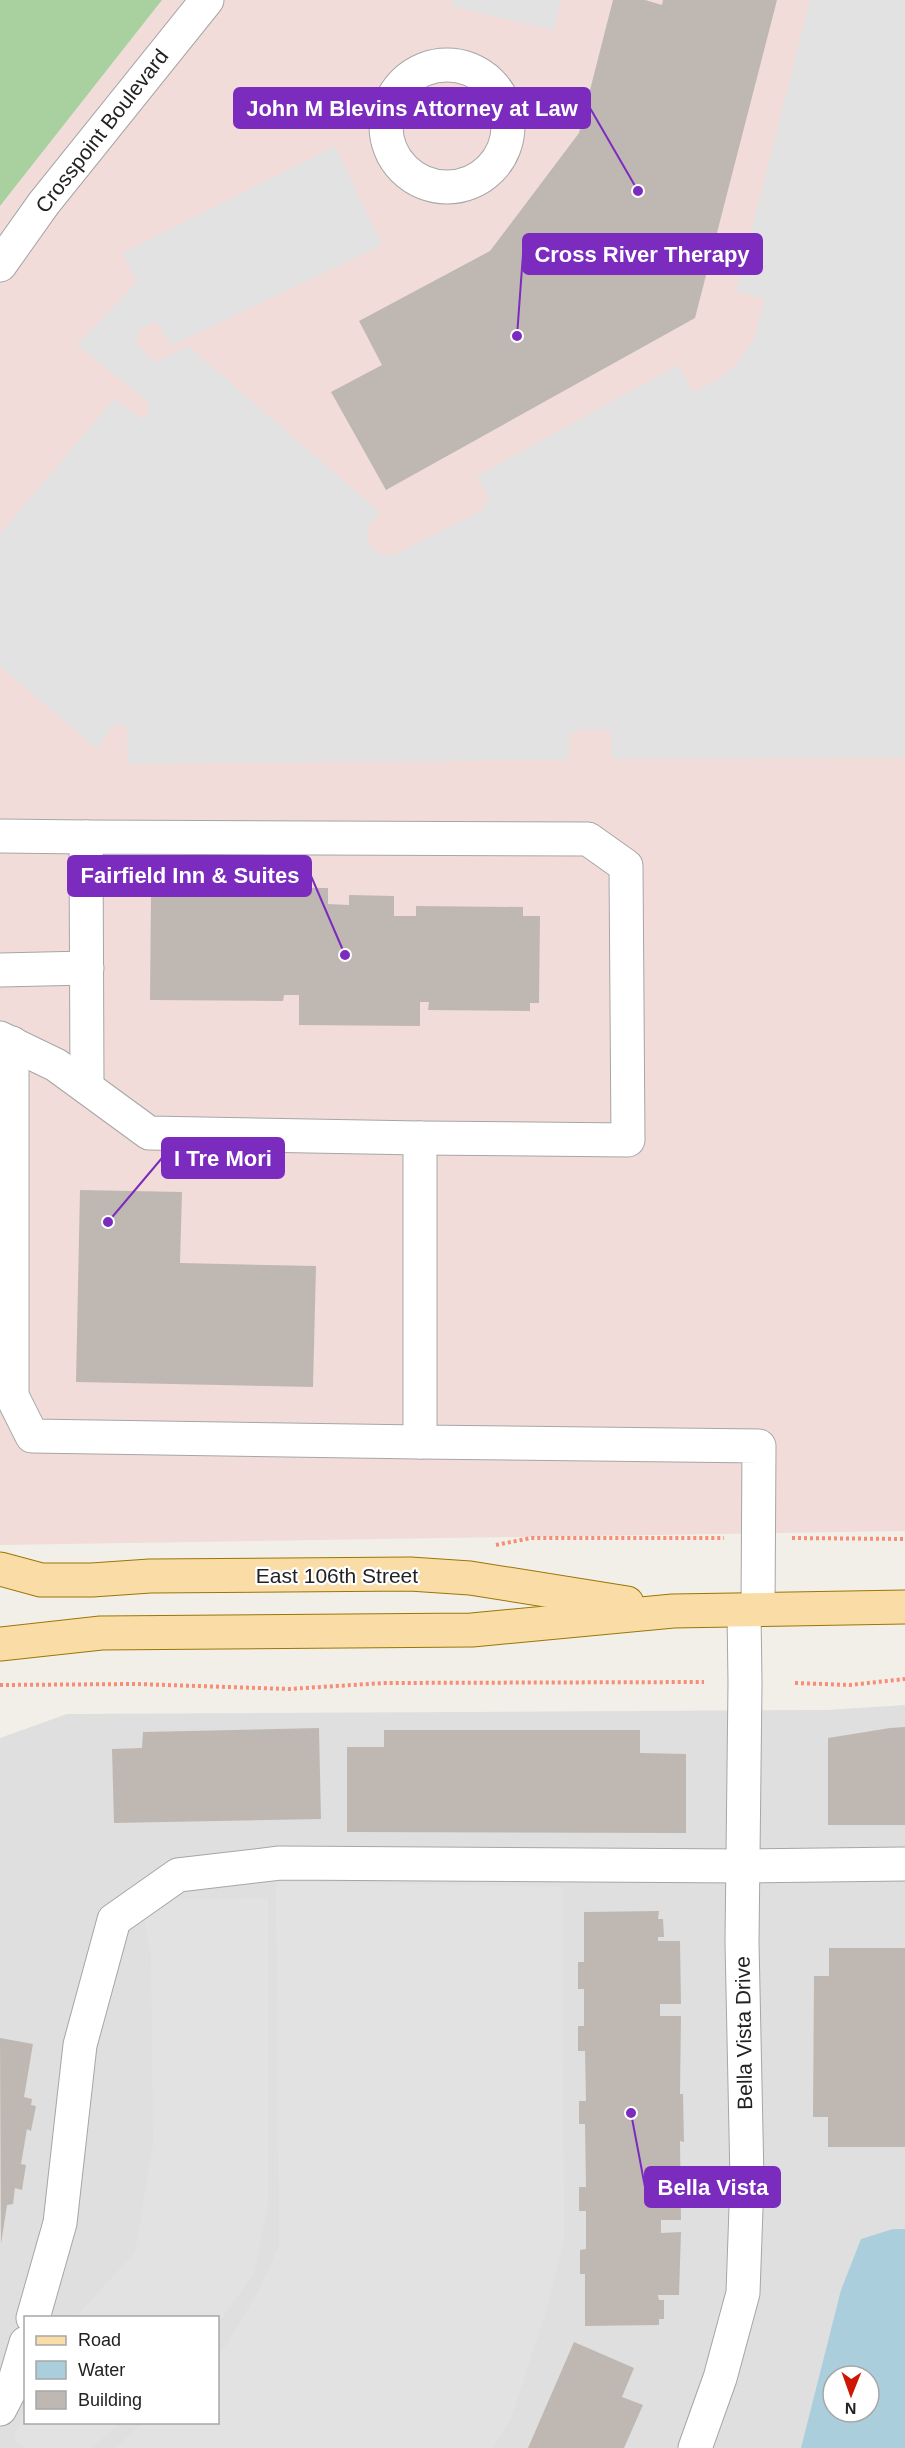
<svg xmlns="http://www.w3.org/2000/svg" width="905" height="2448" font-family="Helvetica,sans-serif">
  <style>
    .residential { fill: #e0dfdf; fill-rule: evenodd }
    .commercial { fill: #f1dcd9 }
    .forest { fill: #a9d09f }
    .parking { fill: #e2e2e2 }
    .water { fill: #abcedd; fill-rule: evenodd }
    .building { fill: #bfb8b2 }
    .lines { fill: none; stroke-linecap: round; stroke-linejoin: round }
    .minor-casing { stroke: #a6a6a6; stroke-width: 35 }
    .major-casing { stroke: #9b7604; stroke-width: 35 }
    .path { stroke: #f78d75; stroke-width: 4; stroke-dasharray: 3 3; stroke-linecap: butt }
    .minor { stroke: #fff; stroke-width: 33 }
    .major { stroke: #fadca6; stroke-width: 33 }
    .labels { text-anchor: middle; stroke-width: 4.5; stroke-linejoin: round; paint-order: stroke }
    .street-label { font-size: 21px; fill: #222; stroke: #fff }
    .leader { fill: none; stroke: #7b2cbf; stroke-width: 2 }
    .callout-dot { fill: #7b2cbf; stroke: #fff; stroke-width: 2 }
    .callout { fill: #7b2cbf; stroke: #7b2cbf; stroke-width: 2 }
    .callout-label { font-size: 22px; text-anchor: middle; font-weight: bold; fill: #fff }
  </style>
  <rect width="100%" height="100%" fill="#f2efe9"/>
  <path class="residential" d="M905 1705V2448H0V1738L67 1714 827 1710ZM26 2318H218V2422H26ZM833 2376H869V2412H833Z"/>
  <path class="commercial" d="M162 0H905V1531L0 1545V206Z"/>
  <path class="forest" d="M0 0H162L0 206Z"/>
  <g class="parking">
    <path d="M453 0H562L553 30 451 6Z"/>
    <path d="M810 0H905V758L612 759 611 734 608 730H578L569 735V760L128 764 127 729 123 724 112 727 97 749 0 666V534L114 399 140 418 146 416 149 410 147 401 77 345 137 282 122 253 335 146 382 245 171 346 156 321 141 328 136 340 138 346 156 362 188 346 380 512 368 527V541L374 550 385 555 396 554 483 510 489 497 477 476 678 365 693 392 718 380 737 364 754 339 765 299 736 291Z"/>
    <path d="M276 1881 562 1887 564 2238 547 2309 511 2418 492 2448H115L143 2423 218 2422V2353L226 2345 259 2290 279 2246Z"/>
    <path d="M268 1898V2203L254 2273 218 2324V2318H75L135 2252 153 2145 151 1955 144 1917 176 1899Z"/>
    <path d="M25 2406 26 2422 120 2423 92 2448H27L14 2440Z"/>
  </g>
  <path class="water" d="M893 2229H905V2448H801L841 2290 861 2239ZM833 2376H869V2412H833Z"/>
  <g class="building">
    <path d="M613 0H645L662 5 663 0H777L695 318 386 490 331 392 382 365 359 321 490 251 579 133Z"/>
    <path d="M239 887 328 888V904L349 905V895L394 896V916H416V906L523 907V916H540L539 1003H530V1011L428 1010 429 1002H420V1026L299 1025V995H284L283 1001 150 1000 151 895 239 896Z"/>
    <path d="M80 1190 182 1192 180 1263 316 1266 313 1387 76 1382Z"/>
    <path d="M905 1727V1825H828V1738L890 1728Z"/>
    <path d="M319 1728 321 1819 114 1823 112 1749 142 1748 143 1732Z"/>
    <path d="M384 1730H640V1753L686 1754V1833L347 1832V1747H384Z"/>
    <path d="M659 1911 658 1919H663L664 1937H658V1941H680L681 2004H660V2016H681L680 2094H683L684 2142 680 2141 681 2220H661V2233L681 2232 679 2295H658L659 2300H664V2319H659V2325L585 2326V2274H580V2250L586 2249V2211H579V2187H586L585 2124H579V2101H586L585 2051H578V2026H584V1989H578V1962H584V1912Z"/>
    <path d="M829 1948H905V2147H828V2117H813L814 1976H829Z"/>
    <path d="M0 2038 33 2044 24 2097 32 2099 31 2105 36 2106 31 2131 27 2129 21 2164 26 2165 22 2190 15 2188 13 2204 7 2205 1 2244Z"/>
    <path d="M574 2342 634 2368 622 2397 643 2405 624 2448H528Z"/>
  </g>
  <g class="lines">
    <g class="minor-casing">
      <g id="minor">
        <circle cx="447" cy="126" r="61"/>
        <path d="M0 265 44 203 207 0"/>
        <path d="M0 836 86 837"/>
        <path d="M0 970 87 968"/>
        <path d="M0 1038 56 1065 149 1133 420 1138V1442L759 1446 758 1610"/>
        <path d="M12 1043V1396L32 1436 420 1442"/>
        <path d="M87 1087 86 837 588 839 626 866 628 1140 420 1138"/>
        <path d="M33 2318 60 2223 80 2045 114 1920 178 1875 280 1863 743 1866 905 1864"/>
        <path d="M0 2409 15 2380 26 2343"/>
        <path d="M695 2448 720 2378 743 2293 747 2180 742 1942 745 1683 744 1611"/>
      </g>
    </g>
    <g class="major-casing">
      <g id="major">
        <path d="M0 1569 41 1580H92L150 1576 410 1574 470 1578 627 1603"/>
        <path d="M0 1644 101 1633 472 1630 673 1611 905 1607"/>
      </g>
    </g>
    <g class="path">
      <path d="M792 1538 905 1539"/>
      <path d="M496 1545 531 1538H724"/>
      <path d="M795 1683 850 1685 905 1679"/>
      <path d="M0 1685 136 1684 289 1689 384 1683 704 1682"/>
    </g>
    <use href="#minor" class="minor"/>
    <use href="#major" class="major"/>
  </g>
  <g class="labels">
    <g class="street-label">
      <text transform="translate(102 131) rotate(-52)" y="7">Crosspoint Boulevard</text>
      <text x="337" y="1583">East 106th Street</text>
      <text transform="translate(744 2033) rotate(-91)" y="7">Bella Vista Drive</text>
    </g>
  </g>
  <path class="leader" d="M638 191L590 108M517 336L523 254M345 955L311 876M108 1222L162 1158M631 2113L645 2187"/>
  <g class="callout-dot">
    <circle cx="638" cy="191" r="6"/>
    <circle cx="517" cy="336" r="6"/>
    <circle cx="345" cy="955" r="6"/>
    <circle cx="108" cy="1222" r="6"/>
    <circle cx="631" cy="2113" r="6"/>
  </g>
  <g class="callout">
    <rect x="234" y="88" width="356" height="40" rx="6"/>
    <rect x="523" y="234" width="239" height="40" rx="6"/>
    <rect x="68" y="856" width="243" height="40" rx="6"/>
    <rect x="162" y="1138" width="122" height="40" rx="6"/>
    <rect x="645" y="2167" width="135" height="40" rx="6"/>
  </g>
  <g class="callout-label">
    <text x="412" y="116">John M Blevins Attorney at Law</text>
    <text x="642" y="262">Cross River Therapy</text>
    <text x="190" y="883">Fairfield Inn &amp; Suites</text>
    <text x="223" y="1166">I Tre Mori</text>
    <text x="713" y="2195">Bella Vista</text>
  </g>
  <rect x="24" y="2316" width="195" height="108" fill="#ffffff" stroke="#a7a7a7" stroke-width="1.5"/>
  <rect x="36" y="2336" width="30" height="9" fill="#fadca6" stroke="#a7a7a7" stroke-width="1.5"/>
  <text x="78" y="2346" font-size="18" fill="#222222">Road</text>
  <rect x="36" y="2361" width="30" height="18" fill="#abcedd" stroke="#a7a7a7" stroke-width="1.5"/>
  <text x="78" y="2376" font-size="18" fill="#222222">Water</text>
  <rect x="36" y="2391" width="30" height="18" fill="#bfb8b2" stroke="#a7a7a7" stroke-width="1.5"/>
  <text x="78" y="2406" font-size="18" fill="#222222">Building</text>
  <g transform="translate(851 2394) rotate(181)"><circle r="28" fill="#ffffff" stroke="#a7a7a7" stroke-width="1.5"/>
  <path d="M0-4.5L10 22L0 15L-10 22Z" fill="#ce1605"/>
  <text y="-9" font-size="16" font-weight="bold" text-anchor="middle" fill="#222222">N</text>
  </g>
</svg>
